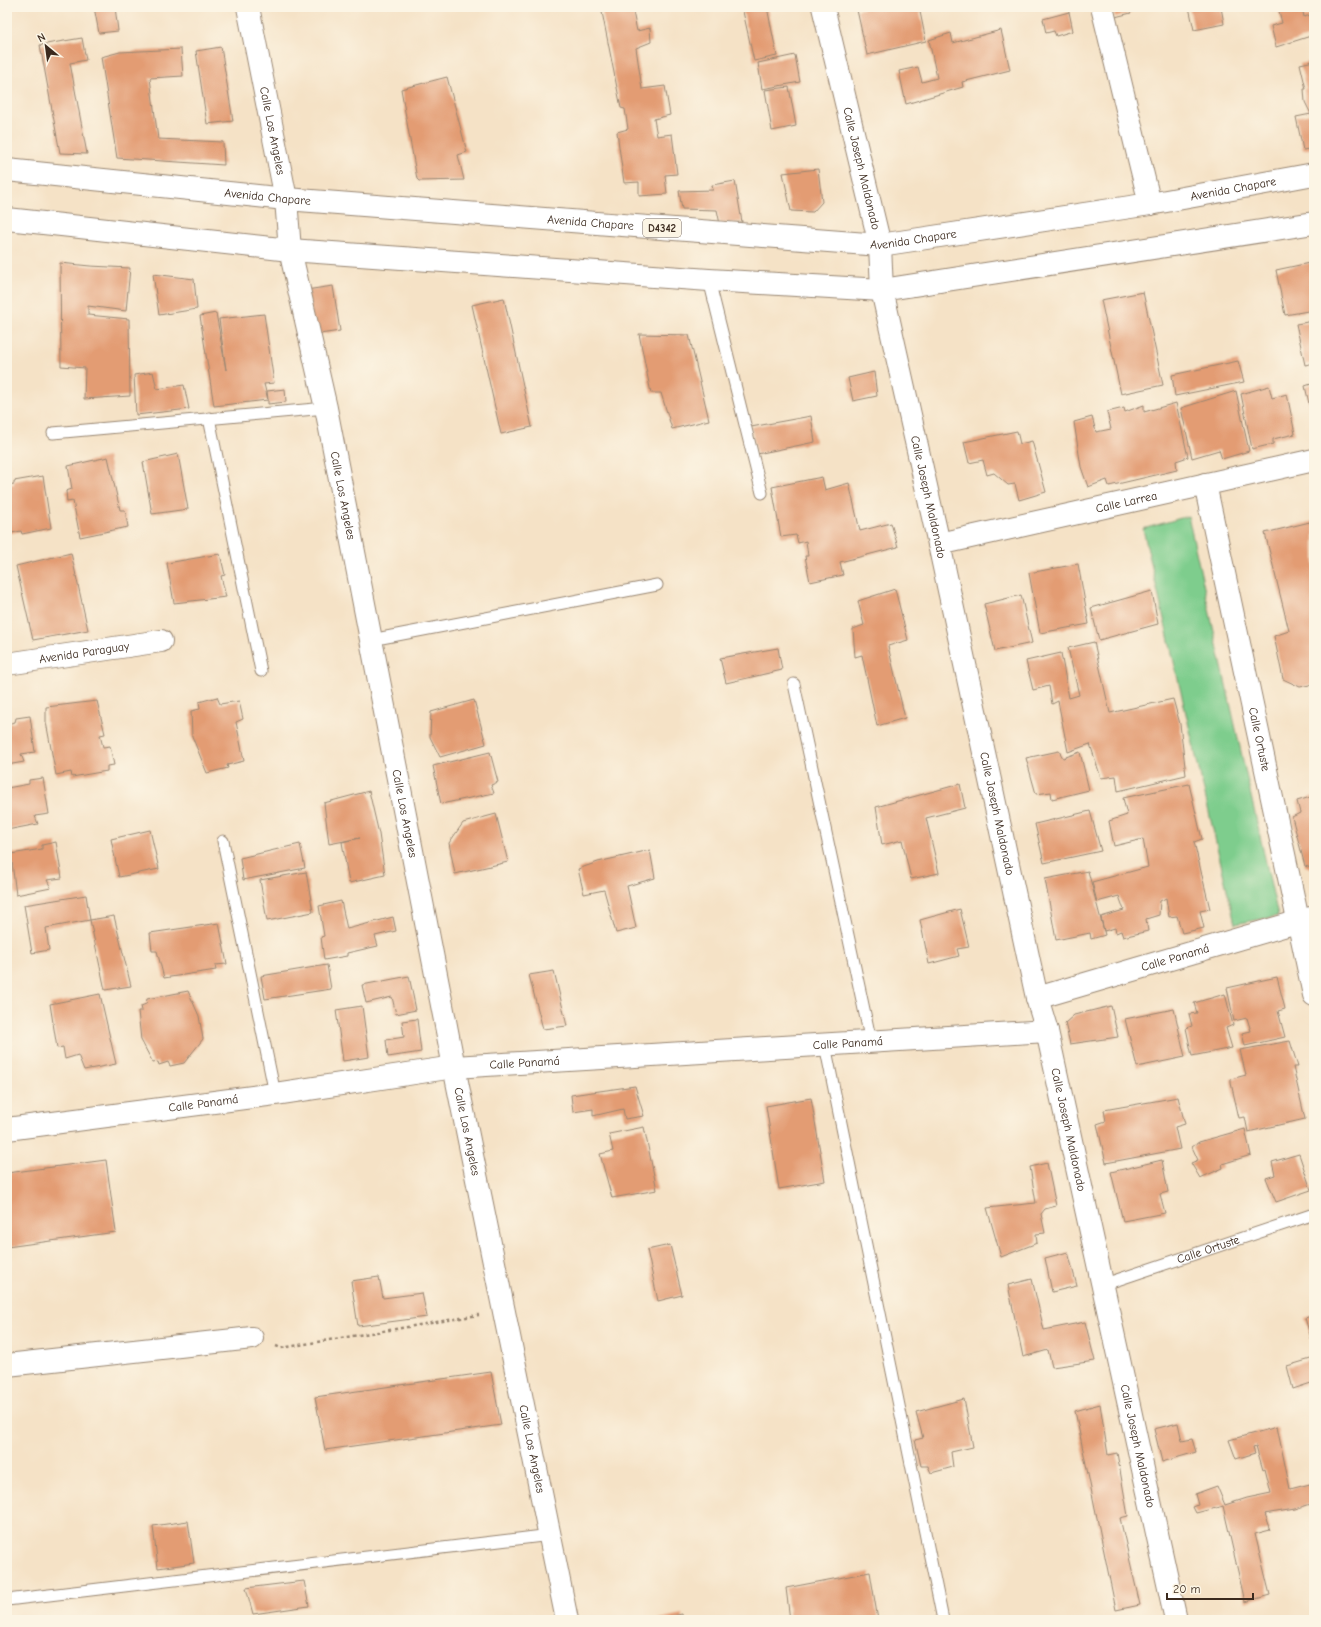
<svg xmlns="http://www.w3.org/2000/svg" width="1321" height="1627" font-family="'Comic Neue',sans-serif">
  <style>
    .green { fill: #7ecd8d; stroke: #5c7c56 }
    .building { fill: #e39c73 }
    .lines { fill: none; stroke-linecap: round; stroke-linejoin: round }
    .service-casing { stroke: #988672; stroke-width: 13 }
    .minor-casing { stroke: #988672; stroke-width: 24 }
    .primary-casing { stroke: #988672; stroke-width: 24 }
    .path { stroke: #988672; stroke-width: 2.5; stroke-dasharray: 3 3; stroke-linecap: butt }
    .service { stroke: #fff; stroke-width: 11 }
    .minor { stroke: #fff; stroke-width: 22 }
    .primary { stroke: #fff; stroke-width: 22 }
    .labels { text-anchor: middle; stroke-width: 3.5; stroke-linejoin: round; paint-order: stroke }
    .shield { fill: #fcf5e5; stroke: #75675a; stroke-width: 1 }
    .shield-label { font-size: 11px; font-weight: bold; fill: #3b2a1e }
    .street-label { font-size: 12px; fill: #3b2a1e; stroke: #fcf5e5 }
  </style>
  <rect width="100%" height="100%" fill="#fcf5e5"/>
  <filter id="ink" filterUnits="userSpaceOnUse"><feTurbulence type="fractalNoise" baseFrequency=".025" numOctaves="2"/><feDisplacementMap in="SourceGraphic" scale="8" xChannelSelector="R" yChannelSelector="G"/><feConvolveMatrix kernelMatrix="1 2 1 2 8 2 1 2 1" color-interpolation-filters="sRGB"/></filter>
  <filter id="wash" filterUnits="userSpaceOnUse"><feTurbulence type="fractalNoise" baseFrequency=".012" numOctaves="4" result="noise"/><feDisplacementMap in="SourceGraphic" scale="16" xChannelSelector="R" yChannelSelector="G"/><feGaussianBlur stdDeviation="0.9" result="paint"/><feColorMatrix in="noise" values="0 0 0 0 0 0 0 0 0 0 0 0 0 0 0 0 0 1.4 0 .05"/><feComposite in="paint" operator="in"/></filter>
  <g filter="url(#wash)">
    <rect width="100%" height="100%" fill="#f5e2c6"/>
    <path class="green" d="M1188 516 1278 916 1235 924 1143 529Z"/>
    <g id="blocks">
      <g class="building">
        <path d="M94 7H115L118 31 99 33Z"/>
        <path d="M601 7H632L637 31 650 28 651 42 636 48 642 89 665 86 670 115 654 119 657 136 672 134 677 174 665 175 667 194 639 196V182L624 183 617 132 628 129 625 109 621 108Z"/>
        <path d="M742 7H767L777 56 754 61Z"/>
        <path d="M870 7H919L926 41 867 55 857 10Z"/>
        <path d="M1113 7H1130L1131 13 1115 17Z"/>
        <path d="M1189 7H1221L1224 24 1194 30Z"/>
        <path d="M1278 7H1302L1304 17 1314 14V35L1276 47 1271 26 1282 23Z"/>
        <path d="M1069 12 1073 31 1056 36 1054 31 1046 33 1043 19Z"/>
        <path d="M1001 30 1010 70 962 82 963 87 906 104 899 71 918 67 922 82 937 78 929 40 951 33 953 43Z"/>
        <path d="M82 38 86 60 70 63 87 154 60 153 40 45Z"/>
        <path d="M221 47 233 121 207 124 196 51Z"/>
        <path d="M181 49 183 76 150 78 158 139 223 142 224 165 117 158 101 57 120 52Z"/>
        <path d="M795 55 800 82 762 89 758 63Z"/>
        <path d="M1314 61V148L1303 150 1296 117 1311 114 1305 102 1304 89H1306L1300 64Z"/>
        <path d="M447 77 467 152 458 155 464 180 419 181 417 179 401 89Z"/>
        <path d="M789 87 796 126 772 131 765 90Z"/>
        <path d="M818 169 822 202 813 212 791 211 783 173Z"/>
        <path d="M735 181 742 222 720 224 717 210 682 209 679 191 713 190 712 185Z"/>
        <path d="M1314 262V310L1285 315 1276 270Z"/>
        <path d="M60 263 90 266 130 268 126 311 88 306V315L129 319 130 396 84 399 85 368 61 366Z"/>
        <path d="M153 274 194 279 197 309 159 315Z"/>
        <path d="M333 286 340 331 313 335 306 290Z"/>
        <path d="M1143 292 1163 385 1121 394 1101 300Z"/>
        <path d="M504 298 532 427 501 434 472 305Z"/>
        <path d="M216 313 226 370 219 319 264 314 274 383 264 384 268 400 267 391 285 389 286 402 268 404V400L214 406 200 316Z"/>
        <path d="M1314 321V363L1305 365 1296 324Z"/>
        <path d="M639 334 689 335 709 420 672 429 661 393H651Z"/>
        <path d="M1238 361 1244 382 1175 396 1172 375Z"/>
        <path d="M153 372 157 389 184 385 189 409 136 415 134 375Z"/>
        <path d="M874 372 877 396 853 401 848 378Z"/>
        <path d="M1314 383V421H1313L1305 386Z"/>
        <path d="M1269 386 1272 398 1287 394 1295 434 1273 439V444L1252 449 1241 394Z"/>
        <path d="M1236 391 1249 451 1222 459 1219 450 1192 458 1181 408Z"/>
        <path d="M1176 403 1188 457 1176 461 1177 470 1109 486 1107 480 1088 487 1081 467 1074 422 1092 417 1096 432 1111 429 1107 412 1124 408 1125 412 1144 405V412Z"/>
        <path d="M811 416 815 442 757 454 751 427Z"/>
        <path d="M1017 431 1020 444 1032 441 1046 492 1019 500 1015 484 1008 485 994 473 987 475 983 460 969 463 964 442Z"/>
        <path d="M178 454 188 509 152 514 143 462Z"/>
        <path d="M108 457 120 510H125L128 527 80 537 73 501 67 502 66 491 72 489 68 466Z"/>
        <path d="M43 476 51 528 22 534 21 531 7 534V485L14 484V481Z"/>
        <path d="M822 477 825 490 849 483 860 531 891 523 898 547 840 562 843 575 810 582 805 556H808L806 541 798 543 796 535 781 537 772 487Z"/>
        <path d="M1314 521V684L1300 687 1283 679 1274 636 1289 631 1265 533Z"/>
        <path d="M71 553 88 630 33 640 16 566Z"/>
        <path d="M220 554 225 575 221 576 226 597 174 603 167 563Z"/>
        <path d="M1078 564 1089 624 1040 633 1029 573Z"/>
        <path d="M895 589 908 640 888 646 905 718 877 726 862 655 855 657 853 629 864 625 858 601Z"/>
        <path d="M1152 591 1158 624 1099 640 1091 608Z"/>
        <path d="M1021 595 1032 643 995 651 984 604Z"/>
        <path d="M1094 642 1110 713 1173 699 1180 724 1186 775 1118 791 1116 776 1101 778 1090 744 1068 752 1058 701 1052 704 1049 686 1033 690 1026 661 1061 653 1069 698 1079 695 1068 648Z"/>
        <path d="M778 648 782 670 726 683 720 658Z"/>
        <path d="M217 697 220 704 239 701 243 719 236 722 244 761 227 765 228 768 207 773 192 736 191 711 200 709 199 702Z"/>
        <path d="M474 700 486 744 440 757 430 737 431 712Z"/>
        <path d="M97 701 105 734 100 735 103 747 110 746 114 765 107 766V771L72 777 71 772 56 775 46 722V707Z"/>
        <path d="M30 716 35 752 21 754 24 762 7 765V724L15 722 16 718Z"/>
        <path d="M1059 751 1063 758 1080 752 1089 790 1052 799 1051 792 1036 794 1026 758Z"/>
        <path d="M490 752 498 782 491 785 494 793 441 804 433 766Z"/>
        <path d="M43 778 49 814 35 816 38 824 7 830V788L29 784V780Z"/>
        <path d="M960 784 965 808 926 818 939 873 911 879 902 840 882 845 876 807Z"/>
        <path d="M1189 784 1202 839 1194 842 1210 909 1200 911 1204 928 1182 933 1177 916 1169 917 1166 898 1160 901 1159 915 1146 919 1148 931 1123 937 1121 931 1116 933 1115 928 1104 931 1101 917 1124 910 1119 896 1097 902 1092 882 1148 867 1143 839 1114 846 1109 821 1127 815 1123 798Z"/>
        <path d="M369 791 379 834 385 875 349 883 342 842 360 838 329 844 324 803Z"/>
        <path d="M1314 796V869L1305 866 1292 817 1300 813 1297 801Z"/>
        <path d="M1090 811 1101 851 1044 863 1035 824Z"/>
        <path d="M496 814 508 862 455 874 449 843 463 823Z"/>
        <path d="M150 830 159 869 119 877 111 839Z"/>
        <path d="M56 842 62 878 47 880 51 888 16 895 11 854 42 849V845Z"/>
        <path d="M300 844 305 868 243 880 240 858Z"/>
        <path d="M650 850 655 878 627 886 636 928 616 933 604 890 584 894 578 869 598 862Z"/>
        <path d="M1088 871 1105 935 1091 939 1090 933 1056 940 1045 879Z"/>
        <path d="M306 872 313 912 267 921 260 880Z"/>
        <path d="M86 895 90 920 114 916 131 986 105 990 90 920 46 928 49 950 32 953 24 905Z"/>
        <path d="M341 901 347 929 393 917 396 931 375 936 378 946 347 953V956L324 960 321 937 324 936 319 906Z"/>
        <path d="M960 909 969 947 957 949 959 956 929 964 920 920Z"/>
        <path d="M219 923 227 964 215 965 216 970 164 978 157 951H152L150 933Z"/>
        <path d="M327 965 331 989 265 999 261 976Z"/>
        <path d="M554 971 567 1026 543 1029 529 975Z"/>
        <path d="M409 976 416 1010 396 1014 392 997 366 1003 362 985Z"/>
        <path d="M1277 977 1285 1009 1278 1011 1285 1037 1245 1046 1242 1033 1251 1031 1247 1018 1234 1021 1227 988Z"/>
        <path d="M188 991 199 1016 203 1039 184 1063 170 1066 168 1062 159 1065 158 1062 153 1063 141 1040 138 1011H142L141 1006 146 1004 147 999Z"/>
        <path d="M100 994 116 1064 84 1070 78 1055 65 1059 63 1047 57 1048 50 1004Z"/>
        <path d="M1225 994 1233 1025 1226 1028 1232 1048 1192 1056 1186 1028 1192 1026 1189 1014 1197 1013 1194 1003Z"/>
        <path d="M362 1006 369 1057 343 1061 336 1010Z"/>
        <path d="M1111 1006 1118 1037 1070 1044 1065 1023 1074 1015Z"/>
        <path d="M1174 1009 1185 1057 1137 1067 1125 1019Z"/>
        <path d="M417 1019 421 1052 388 1057 386 1040 404 1037 402 1021Z"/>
        <path d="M1290 1041 1298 1067H1293L1305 1119 1248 1132 1245 1117 1239 1118 1231 1083V1079L1246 1075 1240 1050Z"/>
        <path d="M635 1086 644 1116 625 1119 623 1109 593 1116V1109L573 1112 571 1095Z"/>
        <path d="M1178 1097 1185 1124 1175 1127 1180 1149 1106 1163 1097 1124 1106 1121 1104 1110Z"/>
        <path d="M811 1098 825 1181 779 1189 766 1106Z"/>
        <path d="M644 1127 657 1190 612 1198 600 1154 613 1151 609 1134Z"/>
        <path d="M1245 1129 1251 1155 1222 1164 1223 1168 1200 1178 1191 1163 1198 1160 1192 1147 1199 1142Z"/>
        <path d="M1299 1154 1311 1190 1276 1202 1266 1178 1275 1175 1272 1162Z"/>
        <path d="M106 1160 116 1232 7 1247V1173Z"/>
        <path d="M1162 1160 1168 1192 1160 1194 1165 1213 1123 1221 1111 1172Z"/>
        <path d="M1047 1163 1056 1206 1045 1209 1041 1214 1045 1233 1036 1234 1037 1243 1001 1257 987 1208 1036 1203 1030 1167Z"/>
        <path d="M670 1245 682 1295 658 1301 647 1250Z"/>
        <path d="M1068 1252 1077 1286 1052 1292 1045 1258Z"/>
        <path d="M379 1277 383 1298 422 1293 427 1317 358 1326 351 1281Z"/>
        <path d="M1032 1279 1044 1330 1085 1322 1095 1361 1052 1367 1048 1350 1023 1357 1008 1285Z"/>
        <path d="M1314 1315V1348L1305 1318Z"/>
        <path d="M1314 1358V1382L1293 1389 1287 1366Z"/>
        <path d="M491 1372 501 1425 325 1450 315 1397Z"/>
        <path d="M964 1399 973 1447 951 1452 953 1467 931 1473 928 1466H921L915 1440 923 1438 916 1412Z"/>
        <path d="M1100 1404 1108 1455 1117 1453 1128 1516 1120 1518 1140 1605 1116 1610 1075 1411Z"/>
        <path d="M1178 1423 1182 1441 1192 1439 1196 1452 1162 1462 1154 1429Z"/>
        <path d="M1277 1427 1290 1489 1314 1483V1503L1295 1509 1264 1514 1270 1530 1255 1534 1270 1595 1245 1602 1223 1506 1196 1513 1193 1507 1198 1505 1195 1494 1217 1486 1225 1505 1247 1498 1271 1493 1265 1469 1263 1470 1256 1446 1253 1447 1255 1453 1236 1459 1229 1440Z"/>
        <path d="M188 1521 194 1563 158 1568 153 1526Z"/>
        <path d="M870 1572 878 1620H790L786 1588Z"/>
        <path d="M304 1581 309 1606 253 1614 246 1588Z"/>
        <path d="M682 1614 683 1620H659V1619Z"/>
      </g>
    </g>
  </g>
  <g filter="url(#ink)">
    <use href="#blocks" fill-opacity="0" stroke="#988672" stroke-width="1"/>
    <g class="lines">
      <g class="service-casing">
        <g id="service">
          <path d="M709 280 762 493"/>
          <path d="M209 418 261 671"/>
          <path d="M53 433 326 408"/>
          <path d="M371 640 657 585"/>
          <path d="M794 684 871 1042"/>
          <path d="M223 841 275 1094"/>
          <path d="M825 1045 943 1620"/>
          <path id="s1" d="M1102 1285 1314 1214"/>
          <path d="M7 1600 551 1535"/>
        </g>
      </g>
      <g class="minor-casing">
        <g id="minor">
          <path id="s2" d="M248 7 286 199 290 250 326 408 454 1067 567 1620"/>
          <path id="s3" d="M823 7 880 245 882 290 939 544 1037 998 1047 1031 1176 1620"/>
          <path d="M1102 7 1150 204"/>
          <path id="s4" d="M1205 484 1314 995"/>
          <path id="s5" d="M939 544 1314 460"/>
          <path id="s6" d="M7 664 161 641"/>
          <path id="s7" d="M1037 998 1314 917"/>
          <path id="s8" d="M7 1129 275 1094 454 1067 1047 1031"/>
          <path d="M7 1365 252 1338"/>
        </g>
      </g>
      <g class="primary-casing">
        <g id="primary">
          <path id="s9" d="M7 170 286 199 880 245 1150 204 1314 174"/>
          <path d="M7 219 290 250 709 280 882 290 1314 223"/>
        </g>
      </g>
      <path class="path" d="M276 1346 281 1348 479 1315"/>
      <use href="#service" class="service"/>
      <use href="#minor" class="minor"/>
      <use href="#primary" class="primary"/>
    </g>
  </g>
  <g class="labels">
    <rect class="shield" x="643" y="219" width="38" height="18" rx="3"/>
    <g class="shield-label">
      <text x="662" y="232">D4342</text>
    </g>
    <g class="street-label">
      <text dy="4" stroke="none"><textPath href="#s2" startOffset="126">Calle Los Angeles</textPath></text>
      <text dy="4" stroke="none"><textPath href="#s3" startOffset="166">Calle Joseph Maldonado</textPath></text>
      <text dy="4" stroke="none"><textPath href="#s9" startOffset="1234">Avenida Chapare</textPath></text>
      <text dy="4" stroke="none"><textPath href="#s9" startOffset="262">Avenida Chapare</textPath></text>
      <text dy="4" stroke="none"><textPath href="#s9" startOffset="586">Avenida Chapare</textPath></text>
      <text dy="4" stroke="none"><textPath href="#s9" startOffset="910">Avenida Chapare</textPath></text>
      <text dy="4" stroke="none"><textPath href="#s2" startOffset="498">Calle Los Angeles</textPath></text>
      <text dy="4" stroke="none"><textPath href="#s3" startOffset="502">Calle Joseph Maldonado</textPath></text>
      <text dy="4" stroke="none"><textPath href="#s5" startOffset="192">Calle Larrea</textPath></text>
      <text dy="4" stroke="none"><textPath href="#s6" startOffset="78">Avenida Paraguay</textPath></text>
      <text dy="4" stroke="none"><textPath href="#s4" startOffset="261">Calle Ortuste</textPath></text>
      <text dy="4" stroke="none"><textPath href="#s2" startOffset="822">Calle Los Angeles</textPath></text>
      <text dy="4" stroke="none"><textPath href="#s3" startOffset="826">Calle Joseph Maldonado</textPath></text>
      <text dy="4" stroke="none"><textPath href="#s7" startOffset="144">Calle Panamá</textPath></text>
      <text dy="4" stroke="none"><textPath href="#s8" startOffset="846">Calle Panamá</textPath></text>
      <text dy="4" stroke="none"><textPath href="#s8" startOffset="522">Calle Panamá</textPath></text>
      <text dy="4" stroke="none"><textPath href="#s8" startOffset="198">Calle Panamá</textPath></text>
      <text dy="4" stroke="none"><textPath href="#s3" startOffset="1150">Calle Joseph Maldonado</textPath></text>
      <text dy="4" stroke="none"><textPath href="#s2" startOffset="1146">Calle Los Angeles</textPath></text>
      <text dy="4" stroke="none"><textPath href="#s1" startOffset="112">Calle Ortuste</textPath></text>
      <text dy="4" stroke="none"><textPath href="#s3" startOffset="1474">Calle Joseph Maldonado</textPath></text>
      <text dy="4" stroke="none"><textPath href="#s2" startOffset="1470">Calle Los Angeles</textPath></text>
    </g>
  </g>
  <rect width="1321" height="1627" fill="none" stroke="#fcf5e5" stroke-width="24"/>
  <g transform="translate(46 46) rotate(331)" stroke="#fcf5e5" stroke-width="3" paint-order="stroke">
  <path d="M0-3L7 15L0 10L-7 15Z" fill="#3b2a1e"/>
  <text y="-6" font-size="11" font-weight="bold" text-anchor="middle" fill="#3b2a1e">N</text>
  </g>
  <path d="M1167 1593v6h86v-6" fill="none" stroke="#3b2a1e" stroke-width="2"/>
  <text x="1173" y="1593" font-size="12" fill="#3b2a1e" stroke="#fcf5e5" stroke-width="3" paint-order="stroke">20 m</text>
</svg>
